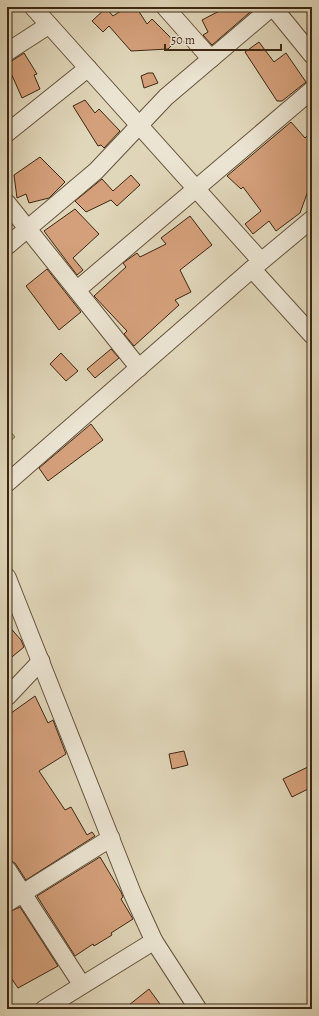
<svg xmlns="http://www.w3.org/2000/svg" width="319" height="1016" font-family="Alegreya,serif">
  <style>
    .green { fill: #b9bc8b; stroke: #7b724f }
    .building { fill: #d4a07b; stroke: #3d2713 }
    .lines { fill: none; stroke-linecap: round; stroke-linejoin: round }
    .minor-casing { stroke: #66533c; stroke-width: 19 }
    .minor { stroke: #ebe4d2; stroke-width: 17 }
  </style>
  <rect width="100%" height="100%" fill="#e0d6b9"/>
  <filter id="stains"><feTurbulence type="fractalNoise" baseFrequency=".005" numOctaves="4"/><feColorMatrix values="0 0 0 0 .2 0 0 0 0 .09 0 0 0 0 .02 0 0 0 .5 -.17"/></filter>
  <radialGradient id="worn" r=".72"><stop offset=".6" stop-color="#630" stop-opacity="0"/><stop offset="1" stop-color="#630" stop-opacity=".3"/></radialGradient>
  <path class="green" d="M7 427 15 437 7 444Z"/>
  <g class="building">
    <path d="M127 7H136L147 24 152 19 175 42 168 49 131 51 109 26 103 32 92 21 106 8 113 16Z"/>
    <path d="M227 7H256L212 45 203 35 208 32 202 20Z"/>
    <path d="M259 42 274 62 286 53 306 82 282 101H277L245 52Z"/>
    <path d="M24 53 37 74 34 75 40 89 22 98 7 64Z"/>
    <path d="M148 73H153L158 83 144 88 141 76Z"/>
    <path d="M85 100 95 113 99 109 120 131 104 148 101 145 98 146 73 106Z"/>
    <path d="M291 122 305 138 307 136 312 143V180L300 213 276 231 269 221 253 234 245 224 261 211 243 187 241 189 227 176Z"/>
    <path d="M40 157 65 182 49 198 29 203 26 194 17 198 14 175Z"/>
    <path d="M131 175 140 185 117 206 111 200 86 212 75 201 102 179 113 191Z"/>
    <path d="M75 209 99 234 73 258 83 270 77 275 44 231Z"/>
    <path d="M190 216 212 245 180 270 191 292 175 300 179 305 134 346 124 334 127 331 94 296 126 267 123 263 137 253 140 257 166 244 161 238Z"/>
    <path d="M47 269 81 312 59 330 26 286Z"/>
    <path d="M111 349 119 358 95 378 87 369Z"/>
    <path d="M61 353 78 371 66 381 50 364Z"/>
    <path d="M91 424 103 440 48 481 39 468Z"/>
    <path d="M7 624 21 640 24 647 7 661Z"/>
    <path d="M35 696 48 723 53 720 66 754 39 771 65 810 71 807 87 835 92 832 95 836 26 880 15 863 7 859V716Z"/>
    <path d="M184 751 188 765 172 769 169 754Z"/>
    <path d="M312 765V787L292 797 283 779Z"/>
    <path d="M100 857 121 892 123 897 121 899 133 919 111 933 112 935 94 946 93 944 75 956 37 896Z"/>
    <path d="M20 907 58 966 18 988 7 972V913Z"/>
    <path d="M149 989 160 1004 154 1009H124Z"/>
  </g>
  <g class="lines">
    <g class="minor-casing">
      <g id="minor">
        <path d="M33 7 261 261"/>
        <path d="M165 7 211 59"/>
        <path d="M273 7 312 55"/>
        <path d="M7 52 49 25"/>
        <path d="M7 133 88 68"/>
        <path d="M7 203 139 368"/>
        <path d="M7 246 96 171 166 97 272 7"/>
        <path d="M252 269 312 335"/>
        <path d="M78 289 312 90"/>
        <path d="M7 483 252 269 312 219"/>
        <path d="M7 577 133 895 154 941 198 1009"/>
        <path d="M7 697 41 661"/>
        <path d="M7 869 82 985"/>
        <path d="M7 903 111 838"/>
        <path d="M44 1009 154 941"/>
      </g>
    </g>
    <use href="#minor" class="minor"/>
  </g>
  <rect width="319" height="1016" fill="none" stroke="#e0d6b9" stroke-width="24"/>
  <rect x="8" y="8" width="303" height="1000" fill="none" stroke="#3d2713" stroke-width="2"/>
  <rect x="12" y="12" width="295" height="992" fill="none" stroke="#3d2713"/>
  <path d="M165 44v6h116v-6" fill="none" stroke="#3d2713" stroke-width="2"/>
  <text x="171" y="44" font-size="12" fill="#3d2713" stroke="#ebe4d2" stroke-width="3" paint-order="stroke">50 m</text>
  <rect width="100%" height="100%" filter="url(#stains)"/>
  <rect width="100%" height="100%" fill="url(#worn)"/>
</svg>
